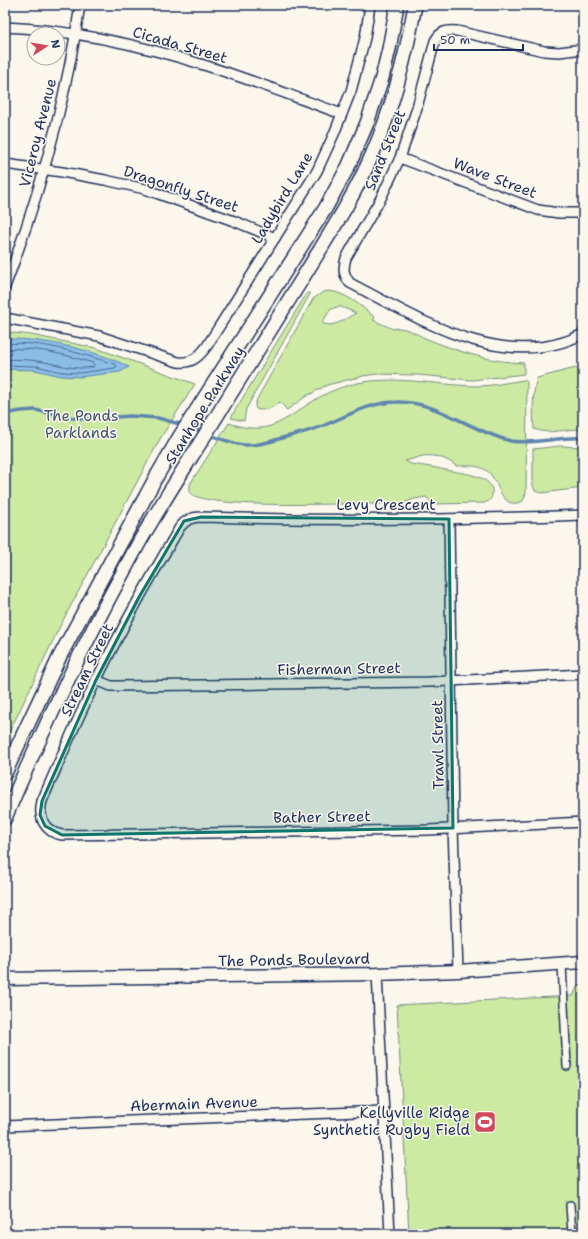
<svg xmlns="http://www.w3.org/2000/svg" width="588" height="1239" font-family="'Shantell Sans',sans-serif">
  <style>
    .green { fill: #cdeaa2; stroke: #748c80; fill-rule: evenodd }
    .water { fill: #8bbee7; stroke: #5e85b0 }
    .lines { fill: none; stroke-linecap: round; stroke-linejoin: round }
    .shore { stroke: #486895; stroke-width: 1 }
    .stream { stroke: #5e85b0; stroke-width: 3.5 }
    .pedestrian-casing { stroke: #1b2f5e; stroke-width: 10 }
    .minor-casing { stroke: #1b2f5e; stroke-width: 12 }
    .tertiary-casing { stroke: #1b2f5e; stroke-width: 15 }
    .secondary-casing { stroke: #1b2f5e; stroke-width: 16 }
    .pedestrian { stroke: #fbf7ec; stroke-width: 7 }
    .minor { stroke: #fbf7ec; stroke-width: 9 }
    .tertiary { stroke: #fbf7ec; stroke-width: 12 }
    .secondary { stroke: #fbf7ec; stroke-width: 13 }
    .marked { fill: #0f766e; fill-opacity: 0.2; stroke: #0f766e; stroke-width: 3; stroke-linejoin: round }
    .labels { text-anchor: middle; stroke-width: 3; stroke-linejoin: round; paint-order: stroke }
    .street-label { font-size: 15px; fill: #1b2f5e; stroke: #fbf7ec }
    .park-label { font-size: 15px; fill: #3f546c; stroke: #fbf7ec }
    .poi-label { font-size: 15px; fill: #1b2f5e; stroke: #fbf7ec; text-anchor: end }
  </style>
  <rect width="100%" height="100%" fill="#fbf7ec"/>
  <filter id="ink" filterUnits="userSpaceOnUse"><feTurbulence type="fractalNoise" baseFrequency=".025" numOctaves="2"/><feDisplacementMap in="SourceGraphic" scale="8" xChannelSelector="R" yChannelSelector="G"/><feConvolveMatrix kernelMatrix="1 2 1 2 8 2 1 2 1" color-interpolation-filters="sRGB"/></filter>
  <g filter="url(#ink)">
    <g class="green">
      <path d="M329 291C344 292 362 306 373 316L375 318 373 320 393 329C403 325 416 334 425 338 456 351 490 362 524 363V374L472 380 418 375 376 374 363 376 327 385 305 397 287 410 280 402C273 408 264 412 256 409L255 405 257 399 313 299 323 292ZM336 307H341L356 313C346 318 334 329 322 323L330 310Z"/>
      <path d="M307 293H309L310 294 246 409 244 421 231 418 234 412Z"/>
      <path d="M5 332 31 335 96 348 195 384 160 439 60 626 5 741Z"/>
      <path d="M583 366V430C566 427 551 436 534 429 533 412 532 394 537 378Z"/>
      <path d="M525 380 527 382 526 493 523 501C500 512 500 480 487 471 478 464 466 466 456 466 449 459 433 454 423 456 417 457 411 460 405 461L411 464C425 466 438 468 451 471 463 473 496 476 492 495 491 500 488 502 484 503L433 504 426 497 414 499 401 504C381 504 360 504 340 504 313 504 207 508 190 493V484L229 423C241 427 254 430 267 427 283 423 296 412 310 403 322 395 335 389 349 385 390 374 434 385 476 386 493 386 509 382 525 380Z"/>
      <path d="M560 446 583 447V488L541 493 535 491 533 486V449Z"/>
      <path d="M583 984V1234H409L397 1005 573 996 578 985Z"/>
    </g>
    <g class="water">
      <path d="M8 339C41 338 100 351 129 367L120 372 79 377 61 376 35 370 5 369V341Z"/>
      <path d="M5 671C12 681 12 692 5 703Z"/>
    </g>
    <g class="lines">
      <g class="shore">
        <path d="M5 344C42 340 80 354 115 364L117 366 115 368 79 373 62 372 36 366 5 365"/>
        <path d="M5 349C35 347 64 354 93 363L94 365 93 367C73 371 56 363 37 361 26 359 15 359 5 360"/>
      </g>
      <g class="stream">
        <path d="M5 414 21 411 35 410 73 418 86 419 131 416 158 418 183 425"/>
        <path d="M189 427C204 432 229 444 244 445 257 446 270 442 282 438 297 434 311 431 325 425 349 415 371 402 397 402 439 401 471 432 511 441 532 445 560 436 583 438"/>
      </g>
      <g class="pedestrian-casing">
        <g id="pedestrian">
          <path d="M562 964 567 1066"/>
          <path d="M570 1205 572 1234"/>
        </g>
      </g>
      <g class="minor-casing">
        <g id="minor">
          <path d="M5 27C73 30 142 45 207 66 252 80 297 98 342 114"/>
          <path d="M583 49 559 52 544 51 457 31C447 30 440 31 435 41L416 111 400 158 381 198 346 258C343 268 343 275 350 283 419 319 505 374 583 334"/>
          <path d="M400 158 538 210 559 213H583"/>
          <path d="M5 164 62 172 105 180 145 189 234 221 275 238"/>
          <path d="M5 287C39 196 66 102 80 5"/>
          <path d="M5 318 99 336 178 362C191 364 199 357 207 346L317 171 334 134 351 91 365 38 370 5"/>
          <path d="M583 515C456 520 329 521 201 517 191 517 186 520 180 527 151 577 122 627 97 679 77 719 60 760 42 801 38 817 44 832 62 835L429 830 583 822"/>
          <path d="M449 519 453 828 458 971"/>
          <path d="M96 680 111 686H119L430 682 583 674"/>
          <path d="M377 974 390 1234"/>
          <path d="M5 1126 384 1111"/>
        </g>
      </g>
      <g class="tertiary-casing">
        <path id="tertiary" d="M5 979 377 974 458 971 583 962"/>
      </g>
      <g class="secondary-casing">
        <g id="secondary">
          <path d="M5 773 60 656 155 479 180 436 325 209 349 165 367 123 382 78 389 49 397 5"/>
          <path d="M5 818C45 723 90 631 140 541 159 508 180 475 200 443 234 388 268 333 302 279 327 238 353 199 372 155 393 107 406 57 415 5"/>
        </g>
      </g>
      <use href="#pedestrian" class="pedestrian"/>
      <use href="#minor" class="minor"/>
      <use href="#tertiary" class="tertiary"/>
      <use href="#secondary" class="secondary"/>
    </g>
  </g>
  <path class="marked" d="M201 517 449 519 453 828 62 835 45 826 40 815 42 801 96 680 139 597 184 521Z"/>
  <defs>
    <g id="stadium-square" transform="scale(1.15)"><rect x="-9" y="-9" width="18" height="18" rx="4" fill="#d1495b" stroke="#fbf7ec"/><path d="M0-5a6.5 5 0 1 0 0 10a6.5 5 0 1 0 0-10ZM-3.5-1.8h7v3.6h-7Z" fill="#fff"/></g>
  </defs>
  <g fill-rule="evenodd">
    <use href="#stadium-square" x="485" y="1122"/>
  </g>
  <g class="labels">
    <g class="street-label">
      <text transform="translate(180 45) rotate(16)" y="5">Cicada Street</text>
      <text transform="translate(38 133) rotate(-76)" y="5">Viceroy Avenue</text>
      <text transform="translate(385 150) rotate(-68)" y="5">Sand Street</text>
      <text transform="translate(495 178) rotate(21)" y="5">Wave Street</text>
      <text transform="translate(181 189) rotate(18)" y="5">Dragonfly Street</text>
      <text transform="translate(282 198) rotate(-59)" y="5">Ladybird Lane</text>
      <text transform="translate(205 405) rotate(-58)" y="5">Stanhope Parkway</text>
      <text x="386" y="510">Levy Crescent</text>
      <text transform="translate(339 669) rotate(-1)" y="5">Fisherman Street</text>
      <text transform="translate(87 670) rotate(-64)" y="5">Stream Street</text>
      <text transform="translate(438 745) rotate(-91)" y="5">Trawl Street</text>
      <text transform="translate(322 817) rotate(-1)" y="5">Bather Street</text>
      <text transform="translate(294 960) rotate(-1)" y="5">The Ponds Boulevard</text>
      <text transform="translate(194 1104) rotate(-2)" y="5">Abermain Avenue</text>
    </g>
    <g class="park-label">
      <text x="81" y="421">The Ponds<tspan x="81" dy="17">Parklands</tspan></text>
    </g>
    <g class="poi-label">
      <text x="470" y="1118">Kellyville Ridge<tspan x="470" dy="17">Synthetic Rugby Field</tspan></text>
    </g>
  </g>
  <rect width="588" height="1239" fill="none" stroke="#fbf7ec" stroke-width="20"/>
  <rect x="10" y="10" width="568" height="1219" fill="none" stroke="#1b2f5e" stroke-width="1.5" filter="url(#ink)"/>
  <g transform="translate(46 46) rotate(78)"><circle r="19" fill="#fbf7ec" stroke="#a1a7b3"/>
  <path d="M0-3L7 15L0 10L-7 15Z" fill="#d1495b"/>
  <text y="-6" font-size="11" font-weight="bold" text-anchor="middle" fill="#1b2f5e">N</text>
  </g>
  <path d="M434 44v6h89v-6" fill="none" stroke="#1b2f5e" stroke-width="2"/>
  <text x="440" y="44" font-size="12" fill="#1b2f5e" stroke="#fbf7ec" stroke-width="3" paint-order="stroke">50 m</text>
</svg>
